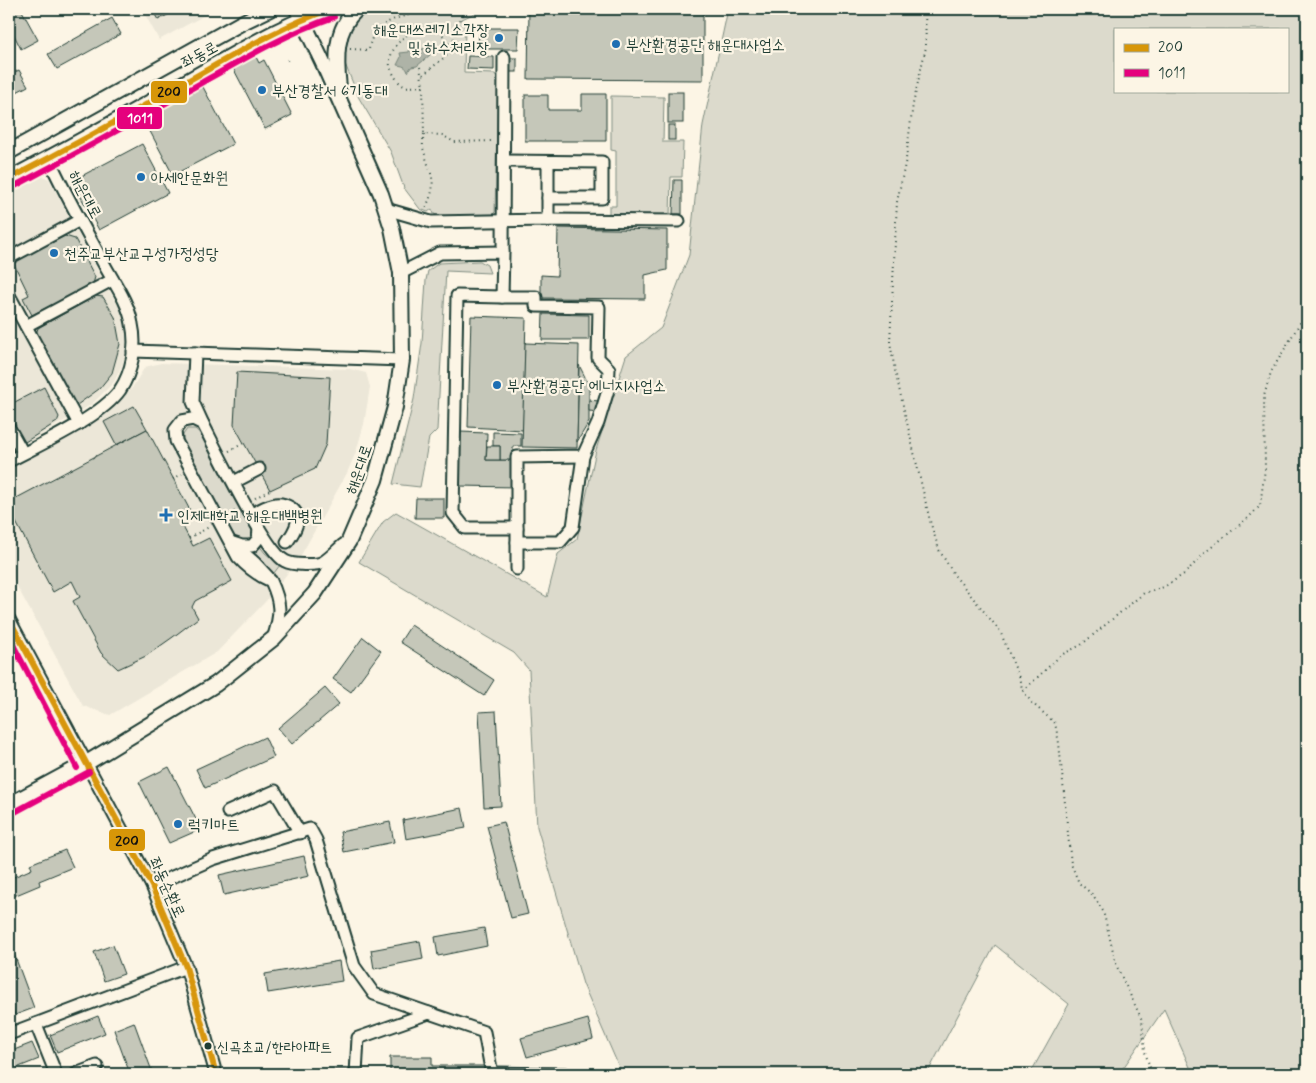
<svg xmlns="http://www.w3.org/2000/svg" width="1316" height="1083" font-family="Mynerve,'Poor Story',sans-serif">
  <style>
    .built { fill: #ece7d8 }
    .green { fill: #dcdacc; stroke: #7e8c80; fill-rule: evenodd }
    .water { fill: #aeb3a7; stroke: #758479 }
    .building { fill: #c5c7b9; stroke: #1f3d34 }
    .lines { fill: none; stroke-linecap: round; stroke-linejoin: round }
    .minor-casing { stroke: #1f3d34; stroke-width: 15 }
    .major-casing { stroke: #1f3d34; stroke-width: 18 }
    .path { stroke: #1f3d34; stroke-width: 2; stroke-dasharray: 1 4; stroke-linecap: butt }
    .minor { stroke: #fcf5e5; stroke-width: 11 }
    .major { stroke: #fcf5e5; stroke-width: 14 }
    .bus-1-casing { stroke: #fcf5e5; stroke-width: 10 }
    .bus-2-casing { stroke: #fcf5e5; stroke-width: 10 }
    .bus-1 { stroke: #d79608; stroke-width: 6 }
    .bus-2 { stroke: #e5007d; stroke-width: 6 }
    .poi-dot { fill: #1f6fb2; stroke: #fcf5e5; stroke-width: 2 }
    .bus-dot { fill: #1f3d34; stroke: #fcf5e5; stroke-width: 2 }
    .labels { text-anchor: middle; stroke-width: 4.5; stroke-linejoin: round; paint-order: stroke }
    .bus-label { font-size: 15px; fill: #1f3d34; stroke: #fcf5e5; text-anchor: start }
    .poi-label { font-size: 16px; fill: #1f3d34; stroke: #fcf5e5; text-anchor: start }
    .street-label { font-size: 16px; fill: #1f3d34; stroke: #fcf5e5 }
    .line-badge { stroke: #fcf5e5; stroke-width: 2 }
    .badge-label { font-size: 14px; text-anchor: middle; font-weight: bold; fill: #fff }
    .pale-badge-label { font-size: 14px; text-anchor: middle; font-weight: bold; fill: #111 }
  </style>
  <rect width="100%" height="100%" fill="#fcf5e5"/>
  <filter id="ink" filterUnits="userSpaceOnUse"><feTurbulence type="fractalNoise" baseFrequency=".02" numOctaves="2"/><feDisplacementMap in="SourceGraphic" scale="10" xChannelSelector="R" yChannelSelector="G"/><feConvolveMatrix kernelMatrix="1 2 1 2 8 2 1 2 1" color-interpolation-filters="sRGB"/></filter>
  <g filter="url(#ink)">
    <g class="built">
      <path d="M142 9H216L159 40Z"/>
      <path d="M43 176 49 179 101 277 124 315 127 337 126 351 122 365 114 382 92 404 9 454V194Z"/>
      <path d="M161 363 350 369 366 373 370 387 364 424 356 452 347 473 300 557 266 601 217 652 110 715 83 706 9 572V469L93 422 117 404 132 388 145 367Z"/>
    </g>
    <g class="green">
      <path d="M381 9H484L462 19 465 27 464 73 495 74 498 79 495 212 492 215 440 216 434 214 432 209 428 212 420 209 404 188 391 152 359 98 343 59 344 45 349 30 353 21 361 15Z"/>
      <path d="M728 9H1307V1074H1193L1164 1009 1119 1074H1030L1069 1004 995 945 927 1074H622L583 984 537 827 529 670 514 653 359 562 383 522 396 512 547 597 558 554 577 539 596 450 626 356 661 328 689 255 703 125ZM1115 29H1287V91H1115Z"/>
      <path d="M611 96 664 97 663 142H683L682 177H671L670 216 609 214V206H616V151L611 150Z"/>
      <path d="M480 261 487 265 490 273 446 271 437 430 429 438 420 487 393 484 414 399 422 343 426 280 428 271 439 263Z"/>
      <path d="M187 429H195L200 433 253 532 252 538 248 542 236 541 183 441V435Z"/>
      <path d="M258 544 265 553 280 565 274 573 247 550Z"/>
    </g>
    <path class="water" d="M411 45 419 50 430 47V55L417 66 411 67 408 72C406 66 403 66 397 65L401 57 400 53 409 52Z"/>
    <g class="building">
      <path d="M9 9H21L38 40 21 49 9 25Z"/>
      <path d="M152 9H179L158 20Z"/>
      <path d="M529 9H703V80L528 79Z"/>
      <path d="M112 18 121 34 57 69 48 54Z"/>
      <path d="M479 28H519L518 49H478Z"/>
      <path d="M254 53 259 63 264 60 292 115 265 129 231 64Z"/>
      <path d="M468 56 494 57V70L467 69Z"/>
      <rect x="507" y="58" width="10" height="14"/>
      <path d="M19 70 28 86 9 96V75Z"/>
      <path d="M203 87 233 144 173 175 143 118Z"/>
      <rect x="668" y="92" width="15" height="31"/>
      <path d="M582 94H606V141H525V95H548V110H582Z"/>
      <rect x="668" y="125" width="7" height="15"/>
      <path d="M142 144 168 193 99 230 72 181Z"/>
      <path d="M674 180H682V214H673Z"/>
      <path d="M558 228 667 230V270L645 275V299L541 298V275L557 276Z"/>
      <path d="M65 236 75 239 95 277 93 284 32 315 23 298 29 295 13 262Z"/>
      <path d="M96 296 103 297 115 317 120 344 112 373 99 389 77 405 72 403 36 334 38 328Z"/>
      <path d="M543 314 589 315V340H542Z"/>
      <path d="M471 316 526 318 523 430 468 427Z"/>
      <path d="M525 343 579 345 577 448 522 447Z"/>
      <path d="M579 365 589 385V422L577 442Z"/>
      <path d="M237 372 330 377 326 444 315 469 270 490 234 425Z"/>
      <path d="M44 387 59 417 57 422 25 442 19 441 9 421V405Z"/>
      <path d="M589 400 599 401V412L589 411Z"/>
      <path d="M134 406 147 429 116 445 104 422Z"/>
      <path d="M147 429 193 516 181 523 193 546 209 538 232 581 195 601 192 607 198 618 173 637 146 656 118 669 101 653 73 601 80 597 72 581 53 592 9 509V502Z"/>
      <path d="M460 432 487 433 486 460H516V487L459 486Z"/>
      <path d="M493 432 521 433V446H513V460H500V446H493Z"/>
      <path d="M487 446H500V460H486Z"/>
      <path d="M416 498H444V518H415Z"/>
      <path d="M411 625 494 680 484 696 400 642Z"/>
      <path d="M363 637 381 651 351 692 333 679Z"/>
      <path d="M325 688 339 704 292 744 278 728Z"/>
      <path d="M496 711 501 806 484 807 479 712Z"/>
      <path d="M265 737 274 757 205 788 196 769Z"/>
      <path d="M169 767 201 829 169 843 139 782Z"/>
      <path d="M462 808 466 828 406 839 403 820Z"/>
      <path d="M390 822 394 842 344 852 340 832Z"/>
      <path d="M504 822 528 914 511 918 487 826Z"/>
      <path d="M65 850 73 867 39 881 40 885 9 898V879L32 869 30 864Z"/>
      <path d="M304 856 309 876 224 895 219 875Z"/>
      <path d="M484 928 487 946 438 956 435 937Z"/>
      <path d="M9 940 34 1008 15 1015 9 999Z"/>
      <path d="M420 941 423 959 374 969 371 950Z"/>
      <path d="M113 945 124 974 104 981 94 952Z"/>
      <path d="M339 961 342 981 268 993 265 974Z"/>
      <path d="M98 1016 105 1033 57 1052 50 1035Z"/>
      <path d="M588 1019 593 1039 527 1057 521 1038Z"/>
      <path d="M134 1022 153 1074H130L114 1030Z"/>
      <path d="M32 1043 39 1059 9 1071V1052Z"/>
      <path d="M390 1057H432V1066H486V1074H390Z"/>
      <path d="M348 1069V1074H283V1070Z"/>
    </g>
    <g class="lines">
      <g class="minor-casing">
        <g id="minor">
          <path d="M504 161 602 162V198H548"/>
          <path d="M548 162V220"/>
          <path d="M386 209 431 222 548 220 679 221"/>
          <path d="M503 252 504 57"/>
          <path d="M9 258 80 220"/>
          <path d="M401 273 440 253 503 252 502 297H536V306L599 307 598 358 609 369 608 390 598 423 583 456 517 457V569"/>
          <path d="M9 295 79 424"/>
          <path d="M502 297 457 296 453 513 465 528H517"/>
          <path d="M26 326 112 280"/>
          <path d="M133 351 402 360"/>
          <path d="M195 353 193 402 203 424"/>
          <path d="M9 428 23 453"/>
          <path d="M9 461C39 445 101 417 120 390 132 372 137 346 132 324 129 304 115 284 105 266 86 231 66 196 49 159"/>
          <path d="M234 482 259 469"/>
          <path d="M251 514C259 511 267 505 276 504 282 503 286 505 291 508 304 517 294 532 287 542"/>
          <path d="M517 542H560L573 527 583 456"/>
          <path d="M233 543 242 546H252L258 539 259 529"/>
          <path d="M237 547 254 562 268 577"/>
          <path d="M9 619 152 886 186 967 216 1074"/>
          <path d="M274 636C281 613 281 603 271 581 257 575 248 568 238 557L176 441 175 430 182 421 193 419 203 424C216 449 265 551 285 561 292 565 316 566 323 562 330 558 337 550 343 545"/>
          <path d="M228 812 275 791 300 833"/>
          <path d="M152 886 213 859 310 829 316 840 354 966 374 994 484 1032 492 1074"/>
          <path d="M36 1024 56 1074"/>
          <path d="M9 1034 186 967"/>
          <path d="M492 1073 565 1074"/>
          <path d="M76 1074 97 1066"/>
          <path d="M356 1074 358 1038 429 1013"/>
        </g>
      </g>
      <g class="major-casing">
        <g id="major">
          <path d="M339 88C336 60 334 29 357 9"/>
          <path d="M9 152 243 22 270 9"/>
          <path d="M9 179C75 145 140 108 205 71 244 49 288 22 331 9"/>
          <path d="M9 805 85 764 216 684 274 638 315 593 349 541 375 480 395 407 402 360 401 273 392 228 381 194 322 61 297 9"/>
        </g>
      </g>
      <g class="path">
        <path d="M925 9 926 47 913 104 906 159 897 202 890 342 895 371 930 521 939 550 955 576 1000 631 1018 675 1023 691 1032 703 1055 723 1059 743 1071 864 1079 883 1093 895 1103 911 1117 967 1142 1020 1145 1052 1152 1074"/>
        <path d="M350 49 369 50C372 17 408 16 435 9"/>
        <path d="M287 60 291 58"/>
        <path d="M420 67 423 86 424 134 442 135 454 142 491 141"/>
        <path d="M423 75 452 51 451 47 464 9"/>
        <path d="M423 86C418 86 409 88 404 86 400 84 396 79 394 75 391 70 389 65 390 60 392 41 421 19 439 32 444 35 448 42 451 47"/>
        <path d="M424 134C423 140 422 146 424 151 430 175 439 181 426 207L424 208"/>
        <path d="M229 451 244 443"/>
        <path d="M173 479 182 474"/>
        <path d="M255 498 270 490"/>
        <path d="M228 517 235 514 233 509"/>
        <path d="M189 538 209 527"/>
        <path d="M1023 691 1061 655 1081 645 1144 593 1164 587 1184 574 1208 550 1248 518 1260 506 1265 469 1264 396 1271 372 1307 311"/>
      </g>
      <use href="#minor" class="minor"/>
      <use href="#major" class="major"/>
      <g class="bus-1-casing">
        <g id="bus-1">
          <path d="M9 179C67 149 125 117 182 84 231 57 278 27 331 9"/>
          <path d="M9 619 152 886 186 967 216 1074"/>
        </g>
      </g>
      <g class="bus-2-casing">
        <g id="bus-2">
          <path d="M13 187C72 156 130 124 187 91 235 64 282 35 334 17"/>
          <path d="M9 637 77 768"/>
          <path d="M13 813 89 772"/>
        </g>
      </g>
      <use href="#bus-1" class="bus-1"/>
      <use href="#bus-2" class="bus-2"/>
    </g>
  </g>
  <g class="poi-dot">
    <circle cx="499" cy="38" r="5"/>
    <circle cx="616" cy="44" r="5"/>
    <circle cx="262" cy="90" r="5"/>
    <circle cx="141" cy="177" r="5"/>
    <circle cx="54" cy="253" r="5"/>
    <circle cx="497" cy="385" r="5"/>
    <path d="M163.5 507.5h5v5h5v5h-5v5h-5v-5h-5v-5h5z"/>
    <circle cx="178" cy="824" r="5"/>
  </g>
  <circle class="bus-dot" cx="208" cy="1046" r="4.5"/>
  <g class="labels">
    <g class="bus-label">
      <text x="217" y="1052">신곡초교/한라아파트</text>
    </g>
    <g class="poi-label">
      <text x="489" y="35" text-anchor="end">해운대쓰레기소각장<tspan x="489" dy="18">및 하수처리장</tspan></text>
      <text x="626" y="50">부산환경공단 해운대사업소</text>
      <text x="272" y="96">부산경찰서 6기동대</text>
      <text x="151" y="183">아세안문화원</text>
      <text x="64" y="259">천주교부산교구성가정성당</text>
      <text x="507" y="391">부산환경공단 에너지사업소</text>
      <text x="177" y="521">인제대학교 해운대백병원</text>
      <text x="188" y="830">럭키마트</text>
    </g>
    <g class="street-label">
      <text transform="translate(199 54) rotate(-29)" y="6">좌동로</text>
      <text transform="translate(86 194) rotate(62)" y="6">해운대로</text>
      <text transform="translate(358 469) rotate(-71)" y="6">해운대로</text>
      <text transform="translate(168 887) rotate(65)" y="6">좌동순환로</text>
    </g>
  </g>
  <g class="line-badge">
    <rect x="150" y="80" width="38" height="24" rx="5" fill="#d79608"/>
    <rect x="116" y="106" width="47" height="24" rx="5" fill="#e5007d"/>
    <rect x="108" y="828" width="38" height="24" rx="5" fill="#d79608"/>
  </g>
  <g class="badge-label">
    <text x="140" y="123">1011</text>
  </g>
  <g class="pale-badge-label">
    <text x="169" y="96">200</text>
    <text x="127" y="845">200</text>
  </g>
  <rect width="1316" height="1083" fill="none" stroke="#fcf5e5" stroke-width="30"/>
  <rect x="15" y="15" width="1286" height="1053" fill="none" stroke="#1f3d34" stroke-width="2" filter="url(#ink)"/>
  <rect x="1114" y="28" width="175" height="65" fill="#fcf5e5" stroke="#a4ab9e"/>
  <rect x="1124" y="44" width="25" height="8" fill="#d79608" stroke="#a4ab9e"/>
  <text x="1158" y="52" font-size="15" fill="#1f3d34">200</text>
  <rect x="1124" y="69" width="25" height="8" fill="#e5007d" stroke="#a4ab9e"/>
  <text x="1158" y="78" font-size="15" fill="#1f3d34">1011</text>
</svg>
